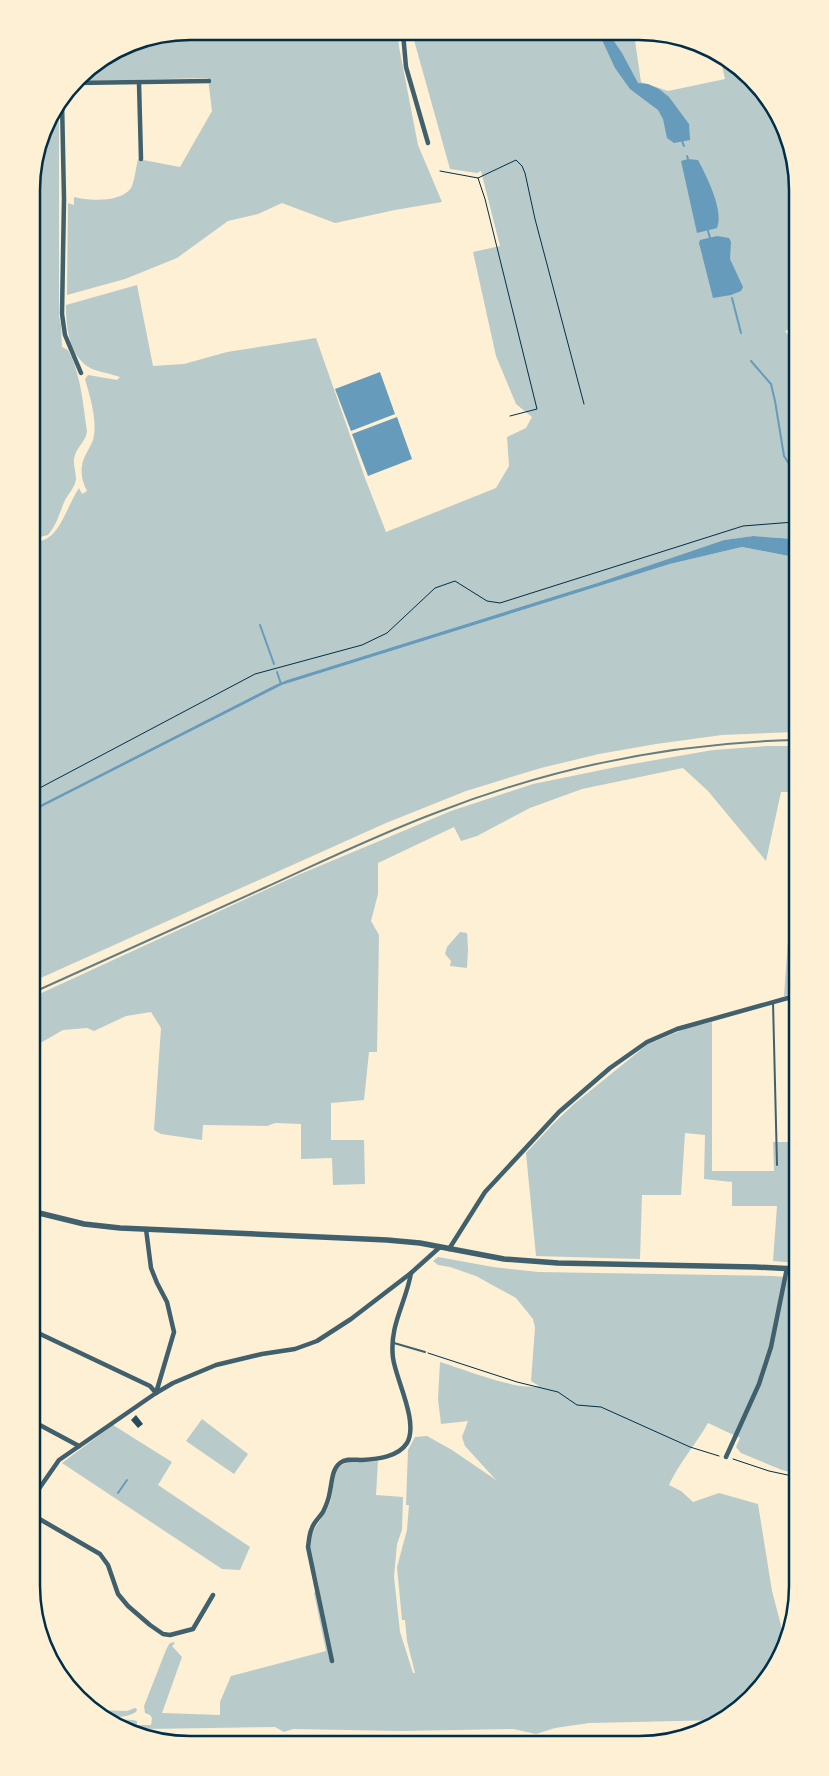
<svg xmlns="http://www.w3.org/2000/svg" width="829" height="1776" font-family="'Varela Round',sans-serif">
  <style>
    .green { fill: #b9caca }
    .water { fill: #669bbc }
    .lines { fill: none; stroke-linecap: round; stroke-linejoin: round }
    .stream { stroke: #669bbc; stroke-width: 2 }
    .building { fill: #264d5e }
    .path { stroke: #003049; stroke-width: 1 }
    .service { stroke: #3f606c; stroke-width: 2 }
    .minor { stroke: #3f606c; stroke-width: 4.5 }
    .tertiary { stroke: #3f606c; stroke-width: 5.5 }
    .rail { stroke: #657d81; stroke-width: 2 }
    .rim { fill: none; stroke: #003049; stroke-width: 2.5 }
  </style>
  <rect width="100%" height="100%" fill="#fdf0d5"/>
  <g class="green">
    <path d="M190 31 398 33 399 47 418 145 442 202 395 210 335 223 282 203 258 214 228 221 177 258 125 279 67 295 68 203 74 205V197C89 201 124 203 132 186 135 178 136 167 138 159L180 167 212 111 208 78 85 81 79 78 85 71 129 43Z"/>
    <path d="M412 33 634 34 641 82 668 91 725 79 721 61 744 71 776 110 792 148 793 330 792 328 785 331 793 341 794 539 753 536 724 540 597 583 287 680 275 685 34 808 33 542C39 541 44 541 49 537 61 530 70 501 79 488L82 494 87 491C81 479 79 467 86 454 88 450 91 445 93 440 98 421 90 397 85 379L88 375 117 380 120 377C110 373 95 372 87 366 68 352 66 325 66 305L137 285 153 366 184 364 227 352 316 338 365 478 386 532 496 488 509 466 507 437 526 428 532 417 516 404 496 356 473 252 500 246 481 171 477 173 450 169Z"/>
    <path d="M59 105V316L61 325 62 347 68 350C81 374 83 404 87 431 86 441 78 446 75 455 72 463 76 471 76 479 75 487 69 493 65 500 59 513 58 523 48 535L33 539 32 179 34 169C44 164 45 158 43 148L41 146 47 120Z"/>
    <path d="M742 547 794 557V732L722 735 656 744 599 754 541 768 466 791 386 823 34 981V811L282 685 670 564Z"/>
    <path d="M767 746H794L795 792H781L766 861 708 791 683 768 582 789 530 808 477 836 461 841 454 827 378 863V894L371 921 379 935 377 1052H369L364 1100 331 1103V1140H364L365 1184 333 1185 332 1158 301 1159V1124L275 1123 267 1126 203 1125 202 1140 161 1134 154 1130 161 1028 151 1012 126 1016 94 1031 87 1028 63 1030 35 1046V996L298 875 451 811 533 784 621 766 713 750Z"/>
    <path d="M795 897V994L784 996 791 898Z"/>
    <path d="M460 932 467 933 468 949 467 968 450 966 451 961 445 954 447 947Z"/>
    <path d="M712 1022V1171H774L773 1142H796V1263L773 1261 777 1206H732V1182L704 1179 705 1135 685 1133 681 1195H642L640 1259 536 1256 526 1153 554 1123 574 1104 648 1044 687 1028Z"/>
    <path d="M438 1257 493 1267 538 1272 773 1276 796 1278 797 1474 782 1470 741 1453 736 1447 740 1438 708 1423C696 1444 679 1463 669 1485L681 1491 693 1502 719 1493 758 1504 772 1591 783 1633 788 1637 786 1647 759 1691 723 1720 589 1723 555 1728 536 1734 513 1729 401 1731 293 1729 284 1732 275 1727 146 1729 131 1728 114 1719 133 1720 137 1721V1725H151L152 1718 150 1715 145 1713 144 1706 166 1650 169 1644 173 1642 175 1643 172 1646 182 1657 162 1713 220 1715V1702L231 1676 326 1651 314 1593 319 1590C318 1576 311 1563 310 1548 309 1529 323 1520 330 1503 333 1494 333 1472 340 1466 349 1459 368 1462 378 1461L376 1495 403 1497 402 1530 397 1544 394 1577 400 1632 413 1673H415L407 1641 405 1620H402L397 1567 407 1530 409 1505H406L408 1450 415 1437 427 1436 452 1450 496 1480 465 1446 462 1437 468 1421 441 1424 438 1399 440 1362C463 1369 517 1391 539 1386L531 1381 535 1328 533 1319 516 1298 476 1276 450 1267 438 1265 433 1261Z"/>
    <path d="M202 1419 248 1454 234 1474 186 1441Z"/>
    <path d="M113 1425 172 1462 158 1485 250 1547 240 1570 222 1569 62 1463Z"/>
    <path d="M135 1708 137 1709 136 1712C122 1720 108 1717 95 1710L127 1711Z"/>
  </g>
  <g class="water">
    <path d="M605 34H609L622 53 638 83 648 84 659 89 669 97 689 124 690 140 674 143 667 138 663 119 658 110 630 89 615 68 602 40Z"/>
    <path d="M688 159 698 160C707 177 724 211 717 228L697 233 681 161Z"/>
    <path d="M717 236 729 238 731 242 730 259 743 287 741 291 731 295 713 298 699 243 700 240Z"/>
    <path d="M380 372 395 414 351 431 335 389Z"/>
    <path d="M397 417 412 459 368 476 352 434Z"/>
    <path d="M753 536 794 539V557L742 547 670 564 282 685 34 811V808L275 685 287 680 597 583 724 540Z"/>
  </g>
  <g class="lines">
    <g class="stream">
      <path d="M682 141 684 146"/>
      <path d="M687 156 688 159"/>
      <path d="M708 231 710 238"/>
      <path d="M732 298 741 333"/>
      <path d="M751 361 771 384 775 401 784 456 793 470"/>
      <path d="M260 625 274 664"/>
      <path d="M277 672 281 684"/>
      <path d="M118 1493 127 1480"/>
    </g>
  </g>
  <path class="building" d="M136 1415 143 1424 138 1428 131 1420Z"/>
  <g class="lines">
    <g class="path">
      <path d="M440 171 478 178 516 160 522 166 525 173 535 219 584 404"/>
      <path d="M478 178 485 199 537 409 510 416"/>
      <path d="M34 791 255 674 362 645 387 633 435 588 455 581 487 601 500 603 743 526 794 522"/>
      <path d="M428 1353 517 1382 558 1392 577 1405 601 1407 690 1447 719 1456"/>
      <path d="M733 1459 769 1471 797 1477"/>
    </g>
    <g class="service">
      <path d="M773 1002 777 1165"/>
      <path d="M394 1343 425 1352"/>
    </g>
    <g class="minor">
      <path d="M403 33 406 67 428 143"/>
      <path d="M75 83 209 81"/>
      <path d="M139 83 141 159"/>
      <path d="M62 101 64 199 62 314 65 335 81 373"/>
      <path d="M146 1229 151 1268 157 1283 167 1302 174 1332 156 1393"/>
      <path d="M449 1249 485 1192 559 1112 610 1068 647 1042 677 1029 795 996"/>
      <path d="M36 1332 150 1386 156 1393"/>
      <path d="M36 1423 79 1446"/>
      <path d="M726 1457 759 1384 771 1347 787 1268"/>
      <path d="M36 1493 59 1460 156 1393 173 1383 216 1365 262 1354 295 1349 317 1341 351 1319 411 1273 440 1247"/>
      <path d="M36 1517 100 1554 108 1565 118 1594 128 1606 150 1625 163 1634 170 1635 193 1629 213 1595"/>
      <path d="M332 1661 308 1547C309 1541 309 1534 312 1528 314 1522 319 1518 323 1512 326 1506 329 1498 330 1491 332 1482 332 1469 340 1463 346 1458 355 1460 362 1460 378 1459 398 1457 407 1443 419 1422 396 1380 393 1358 389 1325 406 1303 411 1273"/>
    </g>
    <path class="tertiary" d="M35 1212 84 1224 120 1228 387 1240 420 1243 504 1259 558 1263 755 1267 796 1269"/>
    <path class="rail" d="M34 992C111 957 187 923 264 888 321 862 379 834 438 812 551 768 673 743 794 740"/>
  </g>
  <path d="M0 0H829V1776H0ZM190 40H639A150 150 0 0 1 789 190V1586A150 150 0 0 1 639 1736H190A150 150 0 0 1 40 1586V190A150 150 0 0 1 190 40Z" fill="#fdf0d5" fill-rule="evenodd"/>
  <path class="rim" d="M190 40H639A150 150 0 0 1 789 190V1586A150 150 0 0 1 639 1736H190A150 150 0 0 1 40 1586V190A150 150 0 0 1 190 40Z"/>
</svg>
